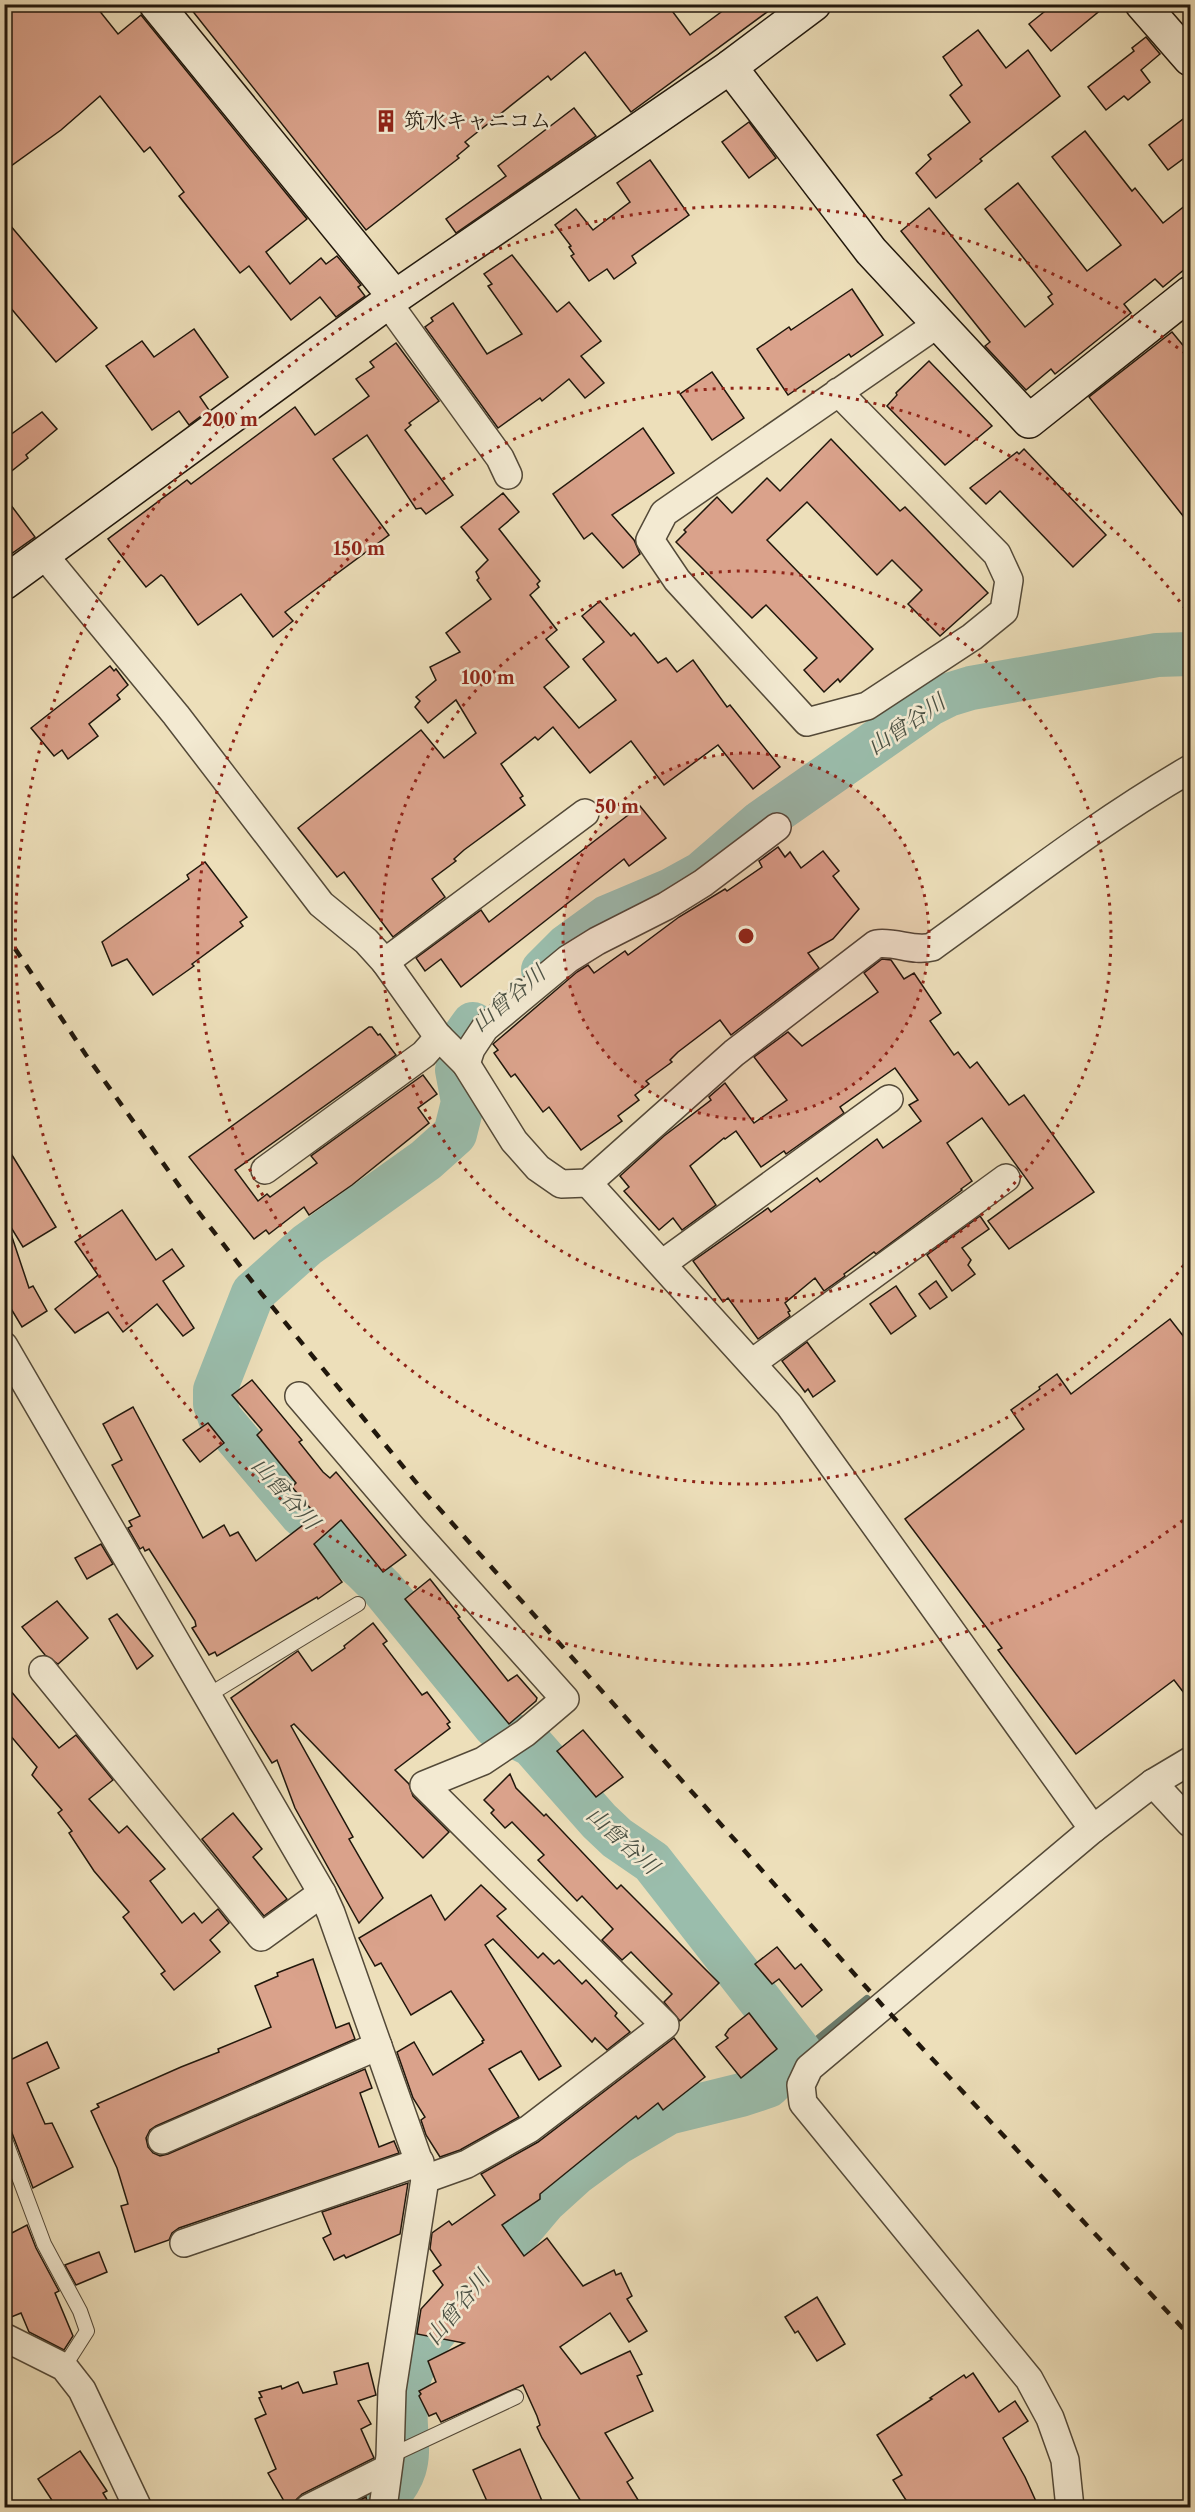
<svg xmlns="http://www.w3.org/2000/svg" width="1195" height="2512" font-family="'Libre Caslon Text','Noto Serif JP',serif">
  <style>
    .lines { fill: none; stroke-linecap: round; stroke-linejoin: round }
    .stream { stroke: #697b6c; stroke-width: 8 }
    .river { stroke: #9abdac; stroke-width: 44 }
    .building { fill: #daa28b; stroke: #20170c; stroke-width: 1.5 }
    .lane-casing { stroke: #534938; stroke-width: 16 }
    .street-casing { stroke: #534938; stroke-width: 30 }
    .secondary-casing { stroke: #20170c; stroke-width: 36 }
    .lane { stroke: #f3ead2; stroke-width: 14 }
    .street { stroke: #f3ead2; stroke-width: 27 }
    .secondary { stroke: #f3ead2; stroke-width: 33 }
    .rail { stroke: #20170c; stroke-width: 4.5; stroke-dasharray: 10 10; stroke-linecap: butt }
    .ring { fill: none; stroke: #8f2418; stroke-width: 3; stroke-dasharray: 3 6 }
    .labels { text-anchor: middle; stroke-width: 5; stroke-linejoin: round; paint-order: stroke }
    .poi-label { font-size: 21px; fill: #20170c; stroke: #f3ead2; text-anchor: start }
    .water-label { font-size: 22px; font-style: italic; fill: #4b5144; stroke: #f3ead2 }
    .centre { fill: #8f2418; stroke: #f3ead2; stroke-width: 3 }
    .ring-label { font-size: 18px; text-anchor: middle; font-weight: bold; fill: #8f2418; stroke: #f3ead2; stroke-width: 5; stroke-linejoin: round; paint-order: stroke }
  </style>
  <rect width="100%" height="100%" fill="#eddfba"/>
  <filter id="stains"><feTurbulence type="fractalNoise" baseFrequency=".00333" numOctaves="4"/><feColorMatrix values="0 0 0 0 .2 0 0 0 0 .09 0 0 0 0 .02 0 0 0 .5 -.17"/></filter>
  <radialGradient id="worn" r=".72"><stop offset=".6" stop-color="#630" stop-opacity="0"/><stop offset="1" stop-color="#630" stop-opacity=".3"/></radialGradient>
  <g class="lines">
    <path class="stream" d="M801 2053 867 1999"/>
    <g class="river">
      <path d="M543 970 567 946 607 917 671 890 702 873 761 822 930 704 948 695 971 688 1157 655 1190 654"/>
      <path d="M377 2508C422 2464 402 2448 406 2395 407 2376 417 2359 426 2342L544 2202 576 2173 617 2143 668 2113 741 2095 768 2086 801 2053 652 1862 617 1838 599 1821 532 1745 495 1726 383 1589 363 1569 301 1514 220 1418 215 1404V1390L253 1293 307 1245 426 1160 455 1134 463 1102 457 1070 463 1038 473 1024"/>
    </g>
  </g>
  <g class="building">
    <path d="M4 4H94L118 34 141 15 307 219 266 252 290 284 321 258 326 264 337 256 361 285 358 287 365 296 336 317 320 297 291 320 249 266 240 273 179 196 184 192 150 147 144 152 100 96 61 130 4 171Z"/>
    <path d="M187 4H667L690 35 732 4H778L631 112 585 52 551 80 548 76 465 142 469 146 457 156 459 158 366 230Z"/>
    <path d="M1054 4H1108L1051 51 1029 24Z"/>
    <path d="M978 30 1006 68 1028 50 1060 96 980 159 982 161 936 198 916 173 931 159 928 155 970 122 950 95 962 85 943 57Z"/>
    <path d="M1146 37 1160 54 1141 70 1150 82 1128 100 1124 96 1106 110 1088 87 1134 51 1132 48Z"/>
    <path d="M574 108 596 136 456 233 446 219 506 176 498 166Z"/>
    <path d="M1191 113V153L1168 170 1149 145Z"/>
    <path d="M749 122 776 158 749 178 722 142Z"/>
    <path d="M1085 131 1132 191 1135 188 1163 223 1191 201V264L1163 287 1155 279 1124 304 1131 313 1055 374 1051 369 1026 390 985 346 990 342 901 231 929 208 1025 327 1053 304 1048 297 1052 294 985 209 1018 183 1087 271 1121 245 1052 157Z"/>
    <path d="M650 160 689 215 632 256 636 263 614 279 607 269 589 281 571 256 574 254 569 247 571 246 555 225 576 209 593 230 630 202 617 183Z"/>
    <path d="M4 218 97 328 56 362 4 300Z"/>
    <path d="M512 255 557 312 569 302 601 341 581 356 604 383 585 398 569 379 542 401 540 398 498 428 425 327 433 321 431 318 453 303 487 354 522 334 488 286 492 284 484 274Z"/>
    <path d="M852 289 883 335 851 357 849 354 788 395 757 349 789 327 791 330Z"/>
    <path d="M194 329 228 377 200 397 209 410 189 425 179 411 152 430 106 366 142 341 154 357Z"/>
    <path d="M1172 332 1191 355V526L1089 397Z"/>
    <path d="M396 343 439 401 409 423 411 425 405 430 453 495 426 514 421 508 416 509 367 435 333 459 389 535 285 612 293 621 273 637 241 594 198 625 164 577 161 575 146 587 108 539 187 480 191 484 295 407 315 435 369 396 356 379 374 367 370 362Z"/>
    <path d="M929 361 992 426 945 465 887 406 897 395 896 393Z"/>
    <path d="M712 372 744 418 712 440 680 394Z"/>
    <path d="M42 412 57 429 26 455 28 458 4 477V428L10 435Z"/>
    <path d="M643 428 674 473 612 515 634 540 640 554 623 568 592 533 584 539 553 494Z"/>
    <path d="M831 439 900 511 905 507 988 593 940 636 908 604 922 590 892 560 877 575 807 502 767 540 873 649 840 682 838 679 824 692 804 670 817 658 766 605 752 618 676 542 686 532 684 530 717 497 732 513 767 478 780 491Z"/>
    <path d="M1024 449 1106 535 1073 567 1000 491 986 504 970 488 1017 452 1019 454Z"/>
    <path d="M503 493 519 512 499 529 540 581 537 584 539 587 530 595 557 630 546 639 569 667 544 687 579 728 616 700 583 659 604 642 582 616 600 601 631 636 634 633 658 663 666 658 677 672 693 660 727 707 730 705 780 767 753 789 718 745 664 785 631 741 590 773 553 727 538 740 535 737 501 764 523 796 520 798 525 805 464 850 454 859 456 861 432 879 445 897 393 937 344 872 337 877 298 828 421 730 444 758 476 733 456 700 428 723 415 707 420 701 416 697 436 680 430 667 460 652 446 633 491 599 477 580 479 578 476 572 488 560 461 527Z"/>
    <path d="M4 496 35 537 4 559Z"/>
    <path d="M110 666 114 671 116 669 128 685 117 695 120 699 89 724 98 736 68 759 62 750 54 756 31 728Z"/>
    <path d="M640 806 666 838 629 866 624 859 461 987 441 959 425 971 416 958 481 910 489 922Z"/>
    <path d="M778 847 785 857 790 852 801 868 823 851 839 871 833 876 859 909 833 939 808 953 819 968 731 1035 720 1020 678 1052 670 1060 672 1062 646 1081 649 1084 635 1095 639 1100 618 1116 622 1121 581 1150 549 1107 543 1112 515 1074 511 1077 494 1053 498 1050 493 1044 577 972 588 965 594 973 625 951 628 955 679 917 725 889 727 891 762 867 759 861Z"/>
    <path d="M205 862 247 917 240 922 243 926 192 964 194 966 153 995 127 959 112 966 102 942 189 879 187 875Z"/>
    <path d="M882 959 891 960 904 979 914 973 941 1013 930 1021 954 1055 958 1052 970 1068 977 1062 1009 1105 1024 1095 1094 1192 1009 1249 988 1221 1033 1188 982 1118 947 1143 972 1181 961 1189 962 1190 876 1254 874 1252 844 1274 845 1276 824 1291 815 1278 785 1303 790 1311 788 1312 790 1316 758 1339 728 1298 723 1302 693 1261 768 1208 771 1212 817 1178 820 1182 877 1139 883 1148 921 1121 909 1105 918 1100 895 1068 840 1107 844 1113 786 1154 784 1151 761 1167 736 1131 725 1139 724 1138 690 1166 716 1205 682 1230 673 1218 659 1230 624 1191 629 1187 620 1176 664 1136 711 1100 709 1097 725 1083 754 1123 787 1100 754 1057 788 1032 802 1046 878 992 864 973Z"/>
    <path d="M369 1027H372L378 1035 380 1034 396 1055 235 1170 258 1201 267 1194 270 1197 317 1163 311 1156 423 1075 437 1094 418 1108 429 1123 352 1185 309 1215 304 1207 269 1234 266 1230 254 1239 189 1157Z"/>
    <path d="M4 1142 56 1227 23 1247 4 1216Z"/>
    <path d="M122 1210 156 1260 172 1249 184 1266 163 1281 194 1328 183 1336 157 1304 123 1332 108 1312 75 1333 55 1309 98 1275 75 1242Z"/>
    <path d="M980 1216 989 1229 962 1248 971 1260 968 1265 975 1274 952 1291 927 1255Z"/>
    <path d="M4 1225H8L29 1288 33 1286 47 1311 22 1327 4 1297Z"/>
    <path d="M936 1281 947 1297 930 1309 919 1294Z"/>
    <path d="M896 1286 916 1316 891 1334 870 1304Z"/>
    <path d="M1170 1319 1191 1346V1702L1174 1680 1076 1754 998 1650 1002 1648 905 1519 1024 1429 1011 1410 1040 1389 1039 1387 1057 1374 1071 1394Z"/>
    <path d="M807 1342 835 1381 813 1397 808 1389 805 1392 782 1361Z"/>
    <path d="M252 1380 302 1440 299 1442 323 1472 330 1478 336 1472 406 1555 383 1572 341 1520 314 1544 342 1582 318 1599 317 1597 217 1656 215 1652 209 1655 192 1628 196 1626 195 1621 149 1549 145 1551 143 1547 140 1549 128 1528 132 1526 129 1521 140 1516 112 1465 122 1460 103 1424 133 1407 203 1538 224 1525 230 1536 238 1532 256 1561 316 1515 292 1487 296 1483 257 1435 262 1430 232 1395Z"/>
    <path d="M208 1423 224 1443 200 1462 183 1440Z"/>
    <path d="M101 1544 113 1564 87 1579 75 1558Z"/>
    <path d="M430 1579 460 1617 458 1618 508 1681 517 1675 537 1698 536 1701 509 1724 405 1599Z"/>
    <path d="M57 1601 88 1638 58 1664 45 1655 22 1627Z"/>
    <path d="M117 1614 153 1656 137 1669 109 1619Z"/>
    <path d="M373 1623 387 1641 383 1644 422 1695 427 1692 450 1722 447 1724 450 1728 395 1770 409 1784 413 1796 449 1832 423 1858 294 1724 291 1726 353 1837 349 1839 383 1898 359 1923 295 1808 277 1760 272 1763 231 1698 298 1651 312 1671 345 1648 344 1646Z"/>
    <path d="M4 1683 59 1748 76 1735 113 1780 89 1799 119 1833 127 1826 165 1869 150 1881 182 1923 194 1913 202 1923 218 1909 229 1923 210 1940 220 1952 174 1990 161 1974 165 1971 123 1917 129 1912 94 1871 69 1833 72 1831 58 1813 62 1810 32 1775 37 1767 4 1728Z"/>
    <path d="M583 1730 623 1777 596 1797 557 1751Z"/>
    <path d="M510 1774 516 1788 544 1816 546 1814 617 1889 621 1885 719 1983 680 2021 664 2002 672 1994 631 1952 622 1960 602 1940 613 1929 582 1896 577 1901 538 1860 544 1855 512 1822 505 1828 491 1813 494 1810 484 1800Z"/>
    <path d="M233 1813 262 1849 253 1857 287 1899 264 1916 202 1839Z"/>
    <path d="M481 1885 506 1909 497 1916 538 1958 543 1953 554 1964 559 1960 582 1984 586 1980 617 2013 615 2016 630 2032 607 2050 595 2038 592 2042 493 1939 485 1945 561 2066 539 2080 521 2051 489 2069 519 2117 460 2150 440 2157 426 2135 421 2120 425 2117 413 2098 397 2052 414 2042 433 2075 483 2043 482 2041 484 2040 451 1991 411 2015 381 1963 375 1966 359 1938 431 1895 445 1920Z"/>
    <path d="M777 1947 795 1969 801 1964 822 1990 802 2007 779 1979 772 1984 755 1964Z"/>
    <path d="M313 1959 336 2028 349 2023 355 2039 156 2126 150 2130 146 2138 148 2147 153 2153 160 2156 168 2154 365 2069 372 2088 360 2093 379 2147 394 2141 399 2153 179 2228 172 2233 169 2240 135 2252 121 2206 128 2204 117 2168 91 2111 99 2107 97 2104 181 2067 219 2052 218 2049 271 2027 255 1986 278 1976 277 1973Z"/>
    <path d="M749 2013 777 2049 741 2078 716 2047 728 2038 725 2035 729 2029Z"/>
    <path d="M674 2038 705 2077 663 2110 658 2103 638 2119 636 2116 540 2194V2199L502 2225 524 2256 547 2238 583 2286 614 2270 616 2275 621 2273 632 2296 627 2299 647 2331 629 2342 610 2313 560 2347 581 2374 630 2351 642 2374 637 2376 653 2411 605 2433 633 2478 627 2482 643 2508H585L542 2438 537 2427 540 2425 537 2416 523 2385 441 2422 436 2413 429 2416 419 2396 421 2394 419 2391 436 2382 428 2361 464 2343 417 2334 421 2309 443 2285 433 2271 441 2265 430 2249 432 2233 449 2221 452 2225 495 2195 481 2174 538 2142Z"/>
    <path d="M47 2042 59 2068 27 2083 45 2124 52 2123 73 2167 33 2188 4 2112V2063Z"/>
    <path d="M408 2183 400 2234 346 2258 344 2255 334 2260 323 2238 331 2234 322 2212Z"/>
    <path d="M27 2225 36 2248 59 2291 55 2293 73 2336 64 2350 29 2332 21 2313 4 2320V2237Z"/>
    <path d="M99 2252 107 2272 76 2285 65 2265Z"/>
    <path d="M817 2297 845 2344 817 2361 798 2331 795 2333 785 2317Z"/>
    <path d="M368 2363 376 2395 358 2401 371 2424 361 2429 374 2458 302 2494 296 2500 293 2508H288L268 2473 276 2469 255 2419 266 2414 259 2398 262 2397 259 2392 281 2386 282 2389 298 2382 303 2393 337 2384 334 2372Z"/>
    <path d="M973 2373 999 2412 1015 2401 1028 2421 1003 2438 1025 2477 1039 2508H911L893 2480 902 2475 877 2435 932 2399 930 2398 964 2375 966 2378Z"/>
    <path d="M520 2449 545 2508H490L473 2470Z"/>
    <path d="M80 2451 107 2491 103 2493 112 2508H57L38 2479Z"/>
    <path d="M366 2497 368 2508H345Z"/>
  </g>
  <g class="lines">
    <g class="lane-casing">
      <g id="lane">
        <path d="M207 1696 358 1604"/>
        <path d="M4 2137 44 2244 80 2311 87 2331 64 2367"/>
        <path d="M390 2456 516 2397"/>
      </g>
    </g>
    <g class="street-casing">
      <g id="street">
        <path d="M388 303 500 458 508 475"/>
        <path d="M838 392 997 554 1009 580 1004 611 972 637 867 706 807 722 677 580 650 540 664 513 939 323"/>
        <path d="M44 555 176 715 321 904 366 941 385 962 437 1035 466 1064 514 1141 538 1168 561 1184 588 1183 734 1053 876 944C896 941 913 952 932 947 1017 886 1100 821 1190 769"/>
        <path d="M385 962 585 813"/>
        <path d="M466 1064 471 1049 485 1028 568 959 597 941 666 906 703 883 777 827"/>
        <path d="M265 1170 424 1054 439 1037"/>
        <path d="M588 1183 789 1405 1093 1829"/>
        <path d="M662 1264 889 1099"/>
        <path d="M4 1346 322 1893 331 1913 425 2179 392 2390 390 2456 383 2508"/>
        <path d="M752 1363 1006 1178"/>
        <path d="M299 1396 412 1528 565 1699 525 1733 483 1761 424 1785 665 2025 529 2129 467 2164 425 2179"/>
        <path d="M43 1670 261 1937 322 1893"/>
        <path d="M1153 1783 1190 1823"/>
        <path d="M162 2140 378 2046"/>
        <path d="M184 2243 420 2162"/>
        <path d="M4 2337 64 2367 82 2390 138 2508"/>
        <path d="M309 2508 387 2469"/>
        <path d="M1070 2508 1065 2460 1050 2418 1029 2379 803 2103 801 2085 809 2068 1093 1829 1153 1783 1190 1761"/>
      </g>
    </g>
    <g class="secondary-casing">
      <g id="secondary">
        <path d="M156 4 395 297"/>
        <path d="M1142 4 1190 59"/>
        <path d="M730 67 871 251 1029 421 1190 293"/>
        <path d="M4 583 395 297 730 67 814 4"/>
      </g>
    </g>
    <use href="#lane" class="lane"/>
    <use href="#street" class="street"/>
    <use href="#secondary" class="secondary"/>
    <path class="rail" d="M4 932 86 1055 190 1201 261 1293 419 1486 883 2006 1190 2336"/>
  </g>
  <circle cx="746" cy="936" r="183" fill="#8f2418" fill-opacity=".12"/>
  <g class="ring">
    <circle cx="746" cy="936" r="183"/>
    <circle cx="746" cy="936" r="365"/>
    <path d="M1189 1258A548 548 0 1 1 1189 614"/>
    <path d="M1190 1515A730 730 0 1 1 1190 357"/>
  </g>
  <defs>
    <g id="building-bare" transform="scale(1.8)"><path d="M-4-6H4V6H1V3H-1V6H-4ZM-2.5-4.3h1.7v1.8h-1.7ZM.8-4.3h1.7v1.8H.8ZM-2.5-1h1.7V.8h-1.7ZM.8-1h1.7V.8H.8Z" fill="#8f2418" stroke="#f3ead2" stroke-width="2.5" paint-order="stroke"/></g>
  </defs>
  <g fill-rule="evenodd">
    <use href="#building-bare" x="386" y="121"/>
  </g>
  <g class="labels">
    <g class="poi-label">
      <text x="404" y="128">筑水キャニコム</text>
    </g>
    <g class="water-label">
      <text transform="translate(906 724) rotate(-34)" y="8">山曾谷川</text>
      <text transform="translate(508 998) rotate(-40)" y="8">山曾谷川</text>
      <text transform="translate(286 1493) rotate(48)" y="8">山曾谷川</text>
      <text transform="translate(623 1840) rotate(42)" y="8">山曾谷川</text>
      <text transform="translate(457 2307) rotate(-51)" y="8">山曾谷川</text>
    </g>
  </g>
  <circle cx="746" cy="936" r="9" class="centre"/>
  <g class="ring-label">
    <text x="230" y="426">200 m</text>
    <text x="359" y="555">150 m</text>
    <text x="488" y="684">100 m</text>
    <text x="617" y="813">50 m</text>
  </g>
  <rect width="1195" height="2512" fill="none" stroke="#eddfba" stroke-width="24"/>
  <rect x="6" y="6" width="1183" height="2500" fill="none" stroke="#20170c" stroke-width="3"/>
  <rect x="12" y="12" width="1171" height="2488" fill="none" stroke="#20170c" stroke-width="1.5"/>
  <rect width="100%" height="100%" filter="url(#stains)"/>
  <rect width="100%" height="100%" fill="url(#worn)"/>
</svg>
